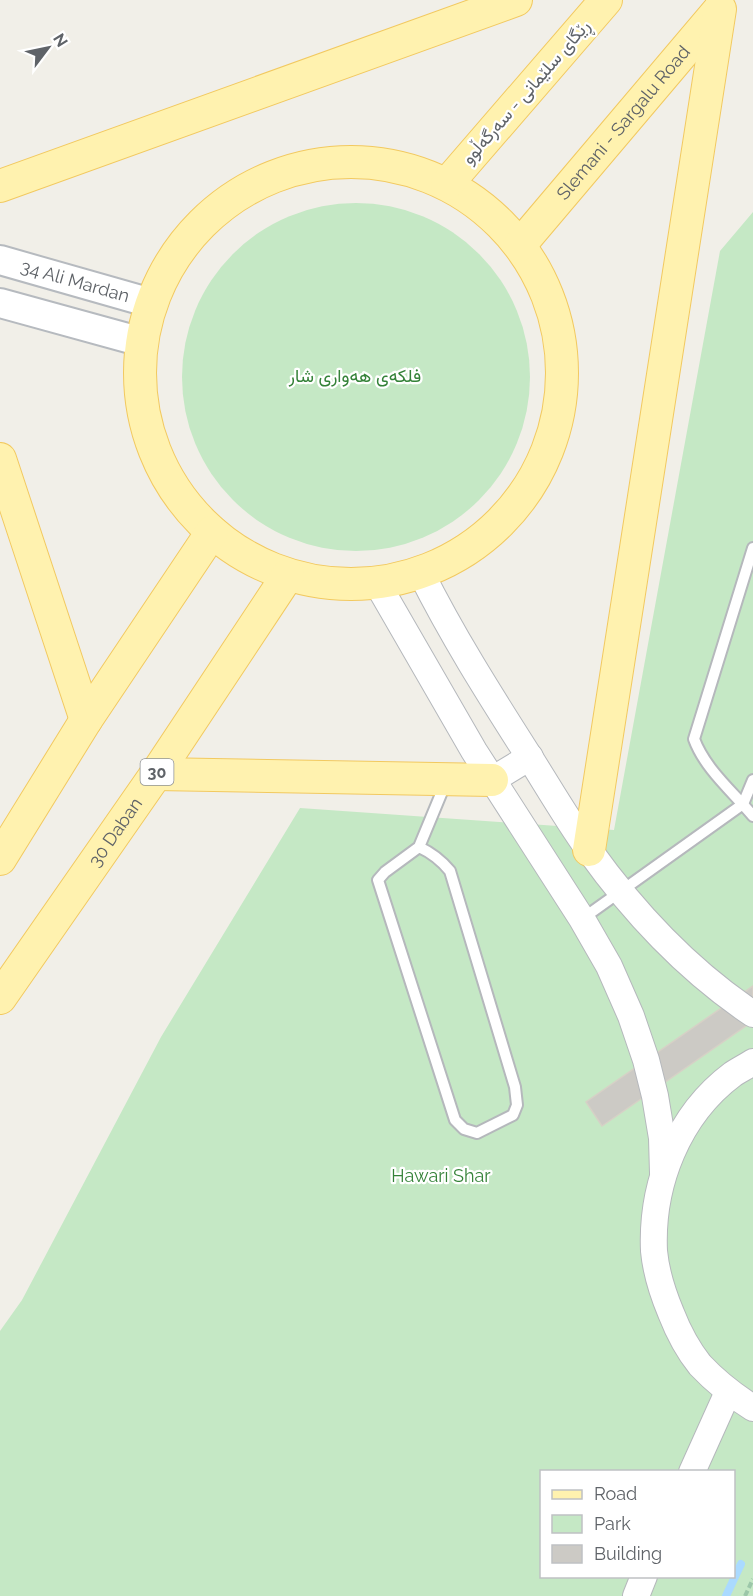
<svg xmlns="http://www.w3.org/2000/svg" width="753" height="1596" font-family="Raleway,Vazirmatn,sans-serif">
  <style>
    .green { fill: #c5e8c5; fill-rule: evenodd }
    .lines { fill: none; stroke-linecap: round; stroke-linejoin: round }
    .stream { stroke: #aadaff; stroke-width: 8 }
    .building { fill: #cccac5; stroke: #d6d1c6; stroke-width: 1.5 }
    .service-casing { stroke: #b5b8bc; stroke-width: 14 }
    .tertiary-casing { stroke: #b5b8bc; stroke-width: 28 }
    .secondary-casing { stroke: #b6babf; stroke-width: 32 }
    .primary-casing { stroke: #f2c960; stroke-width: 34 }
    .path { stroke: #9cc7a9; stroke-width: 4; stroke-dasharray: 6 3; stroke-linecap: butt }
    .service { stroke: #fff; stroke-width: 10 }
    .tertiary { stroke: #fff; stroke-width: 26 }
    .secondary { stroke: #fff; stroke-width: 28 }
    .primary { stroke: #fff2af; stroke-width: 32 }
    .labels { text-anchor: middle; stroke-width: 4.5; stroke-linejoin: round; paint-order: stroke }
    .shield { fill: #fff; stroke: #8f9295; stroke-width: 1.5 }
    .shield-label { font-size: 16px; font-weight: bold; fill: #5f6368 }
    .street-label { font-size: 18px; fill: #5f6368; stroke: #fff }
    .park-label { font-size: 18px; fill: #348238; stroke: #fff }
  </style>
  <rect width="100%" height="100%" fill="#f1efe8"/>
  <g class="green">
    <circle cx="356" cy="377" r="174"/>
    <path d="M753 212V1596H0V1331L22 1300 161 1037 300 808 614 830 720 251ZM542 1472H734V1576H542Z"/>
  </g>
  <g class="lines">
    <path class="stream" d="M726 1596 741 1564"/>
  </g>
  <path class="building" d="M753 986V1021L602 1126 586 1102Z"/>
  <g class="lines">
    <g class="service-casing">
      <g id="service">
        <path d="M753 548 694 739C705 769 733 792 753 816"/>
        <path d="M419 847C432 853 441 860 450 871L515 1087 517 1105 513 1115 477 1133 464 1129 455 1120 378 880 385 872 419 847 446 782"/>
        <path d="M582 919 743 804 753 780"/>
      </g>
    </g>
    <g class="tertiary-casing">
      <g id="tertiary">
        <path d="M421 573C452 635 488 692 525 750 546 783 566 818 589 850 634 913 689 971 753 1014"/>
        <path d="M377 583 474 751 582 919 609 966 631 1016 646 1060 655 1096 662 1138 663 1173"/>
        <path d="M492 780 530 757"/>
        <path d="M753 1062C747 1066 739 1070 733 1074 678 1115 651 1184 654 1251 656 1272 663 1294 671 1313 678 1331 688 1350 700 1365 716 1382 734 1396 753 1408"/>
        <path d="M692 1472 728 1392"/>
        <path d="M636 1596 644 1576"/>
      </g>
    </g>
    <g class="secondary-casing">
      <g id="secondary">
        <path id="s1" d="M0 260 151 303"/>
        <path d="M0 303 142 342"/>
      </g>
    </g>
    <g class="primary-casing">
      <g id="primary">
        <circle cx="351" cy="373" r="211"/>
        <path d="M447 184 606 0"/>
        <path d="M0 186 516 0"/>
        <path id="s2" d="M520 245 719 10"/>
        <path d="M0 459 86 720"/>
        <path d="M156 774 492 780"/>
        <path d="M589 850 720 9"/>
        <path d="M0 859 86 720 212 532"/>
        <path id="s3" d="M0 998 156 774 288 575"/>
      </g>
    </g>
    <path class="path" d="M745 1596 753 1579"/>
    <use href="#service" class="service"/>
    <use href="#tertiary" class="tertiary"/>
    <use href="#secondary" class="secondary"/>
    <use href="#primary" class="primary"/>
  </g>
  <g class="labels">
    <rect class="shield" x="140.5" y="759" width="33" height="26" rx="4.5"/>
    <g class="shield-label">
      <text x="157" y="778">30</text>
    </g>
    <g class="street-label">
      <text transform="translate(526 92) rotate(-49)" y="6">ڕێگای سلێمانی - سەرگەڵوو</text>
      <text dy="6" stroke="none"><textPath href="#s2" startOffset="160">Slemani - Sargalu Road</textPath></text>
      <text dy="6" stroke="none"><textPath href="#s1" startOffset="78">34 Ali Mardan</textPath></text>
      <text dy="6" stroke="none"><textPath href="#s3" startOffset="202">30 Daban</textPath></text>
    </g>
    <g class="park-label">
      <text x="355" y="382">فلکەی هەواری شار</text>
      <text x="441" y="1182">Hawari Shar</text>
    </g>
  </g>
  <rect x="540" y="1470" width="195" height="108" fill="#ffffff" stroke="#bfc1c3" stroke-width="1.5"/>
  <rect x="552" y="1490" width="30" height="9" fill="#fff2af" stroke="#bfc1c3" stroke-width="1.5"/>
  <text x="594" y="1500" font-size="18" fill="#5f6368">Road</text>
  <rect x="552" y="1515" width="30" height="18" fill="#c5e8c5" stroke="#bfc1c3" stroke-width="1.5"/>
  <text x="594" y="1530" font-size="18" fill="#5f6368">Park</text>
  <rect x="552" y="1545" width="30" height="18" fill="#cccac5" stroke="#bfc1c3" stroke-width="1.5"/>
  <text x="594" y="1560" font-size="18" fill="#5f6368">Building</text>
  <g transform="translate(48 48) rotate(58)" stroke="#ffffff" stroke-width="4.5" paint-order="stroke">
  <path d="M0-4.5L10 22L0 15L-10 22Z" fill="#5f6368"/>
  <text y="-9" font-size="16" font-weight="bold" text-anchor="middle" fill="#5f6368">N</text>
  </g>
</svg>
